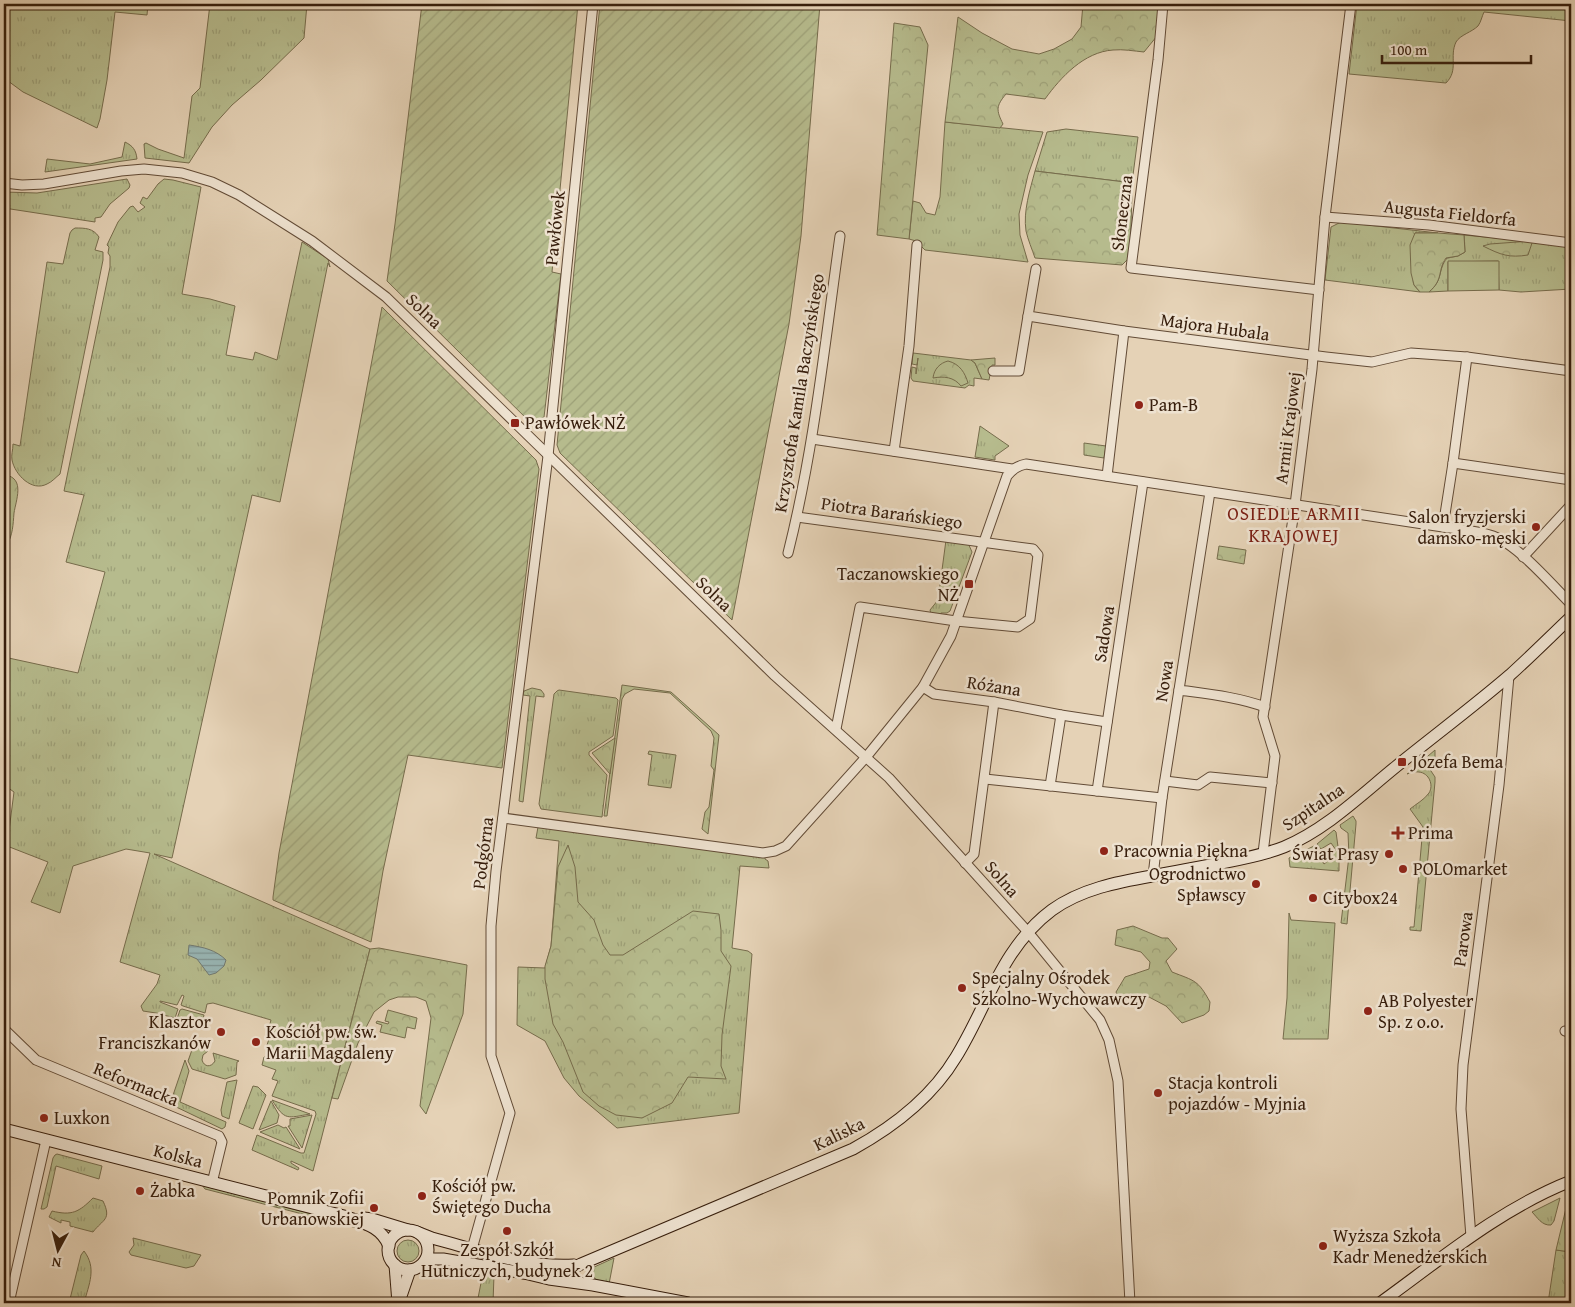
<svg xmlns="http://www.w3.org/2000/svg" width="1575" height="1307" font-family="'Gentium Book Plus',serif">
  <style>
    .grass { fill: url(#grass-tufts); stroke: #766c4c }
    .forest { fill: url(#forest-crowns); stroke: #766c4c }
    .garden { fill: url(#garden-furrows); stroke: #766c4c }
    .pitch { fill: #b6bb8d; stroke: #766c4c }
    .water { fill: url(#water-rules); stroke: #717971 }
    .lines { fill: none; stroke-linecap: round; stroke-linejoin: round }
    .street-casing { stroke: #624b36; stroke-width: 11 }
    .secondary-casing { stroke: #371e0c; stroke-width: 13 }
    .street { stroke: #eee2d0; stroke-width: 9 }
    .secondary { stroke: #eee2d0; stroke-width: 11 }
    .poi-dot { fill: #8f2418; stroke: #eee2d0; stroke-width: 2 }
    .labels { text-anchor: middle; stroke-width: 5; stroke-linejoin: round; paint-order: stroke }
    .street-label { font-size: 18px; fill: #371e0c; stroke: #eee2d0 }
    .poi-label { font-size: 18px; fill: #371e0c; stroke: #eee2d0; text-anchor: start }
    .neighbourhood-label { font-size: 19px; letter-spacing: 1px; fill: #7a1f14; stroke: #eee2d0 }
  </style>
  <defs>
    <pattern id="grass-tufts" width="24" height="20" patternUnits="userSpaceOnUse" patternTransform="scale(1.25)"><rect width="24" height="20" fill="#b6bb8d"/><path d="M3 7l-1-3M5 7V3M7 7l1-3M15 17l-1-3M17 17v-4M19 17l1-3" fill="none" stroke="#9da078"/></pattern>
    <pattern id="forest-crowns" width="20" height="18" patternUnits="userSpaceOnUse" patternTransform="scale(1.25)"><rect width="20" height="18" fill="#b6bb8d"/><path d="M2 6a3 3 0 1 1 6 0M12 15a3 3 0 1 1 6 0" fill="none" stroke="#9da078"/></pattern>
    <pattern id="garden-furrows" width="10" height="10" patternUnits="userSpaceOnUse" patternTransform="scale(1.25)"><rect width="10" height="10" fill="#b6bb8d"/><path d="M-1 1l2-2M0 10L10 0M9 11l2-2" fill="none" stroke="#9da078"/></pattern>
    <pattern id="water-rules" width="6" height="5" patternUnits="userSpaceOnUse" patternTransform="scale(1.25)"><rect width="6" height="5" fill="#98b6b5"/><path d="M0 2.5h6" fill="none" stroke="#7d9392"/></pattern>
  </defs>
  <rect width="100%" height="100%" fill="#e5d2b6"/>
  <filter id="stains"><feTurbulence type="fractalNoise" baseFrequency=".004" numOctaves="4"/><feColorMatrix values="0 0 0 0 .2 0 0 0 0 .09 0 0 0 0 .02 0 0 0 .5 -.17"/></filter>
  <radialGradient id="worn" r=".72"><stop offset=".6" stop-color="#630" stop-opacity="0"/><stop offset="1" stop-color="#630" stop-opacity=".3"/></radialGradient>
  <g class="grass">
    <path d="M4 4H148L147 15 115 12 107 80 100 119 97 128 23 92 4 78Z"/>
    <path d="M210 4H307L304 38 261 80 232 105 212 127 189 163 145 158 144 144 146 143 158 149 184 158 192 96 200 88Z"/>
    <path d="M1357 4H1571V21L1484 12C1482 16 1481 22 1478 26 1472 32 1460 35 1456 42 1449 57 1459 70 1446 83L1349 74Z"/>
    <path d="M945 122 1043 132 1028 175 1019 214 1020 235 1028 262 925 250 916 241 909 239 913 201 920 203 926 213 935 215 940 197Z"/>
    <path d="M1066 129 1138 137 1133 175 1125 182 1035 171 1047 132Z"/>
    <path d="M125 142C133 146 136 150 137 159L45 172 47 159 90 164 122 157Z"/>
    <path d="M127 179 130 185 129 188 110 204 101 217 95 218V222L4 208V192L37 193Z"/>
    <path d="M164 179 173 180 201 187 182 294 210 299 235 306 226 355 253 360 255 352 277 360 302 242 328 259 330 267 328 263 280 502 252 495 172 858 154 854 370 949 313 1171 291 1161V1163L299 1168 298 1170 252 1150 257 1135 301 1153H304L316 1114 315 1111 272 1096 278 1081 272 1079 276 1070 262 1065 264 1057 277 1060 280 1052 266 1048 269 1039 266 1038 271 1020 213 1003 207 1004 205 1013 183 1006 181 1005 184 996 182 995 177 1005 160 1001V1002L178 1009 175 1018 156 1013 143 1011 141 1006 157 984 160 975 120 962 150 853 126 849 73 866 60 913 31 902 48 862 7 846 14 792 4 785V657L78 673 105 572 66 562 84 495 64 491 110 267V256L108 253 109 247 107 245 118 222 130 207 133 206 138 212 145 207 140 203 143 197 147 199 158 184Z"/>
    <path d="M1341 222 1438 233H1415L1414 285 1420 292 1325 280 1331 227Z"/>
    <path d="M75 228C85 228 93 228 99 237L95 250 103 252V260L60 474C56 477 52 482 47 484 32 492 15 475 12 460 11 455 13 450 13 444L20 446 47 262 63 264 70 233 72 230Z"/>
    <path d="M1464 235 1571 245V289L1521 292 1499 290 1498 261 1448 262V291L1429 292C1444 279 1437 271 1447 258L1458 256 1465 252Z"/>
    <path d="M913 353 971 360 975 363 982 379 974 378V386L969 385 965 388 913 381 911 378 912 367 916 368V374L918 358 917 365 912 364Z"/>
    <path d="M980 426 1009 446 995 456V460L975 457Z"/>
    <path d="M1084 443 1106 446 1104 458 1084 455Z"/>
    <path d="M946 540 968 543 972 552 950 611 947 613H941V615L931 614 930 610 938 600Z"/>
    <path d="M622 685 671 692 719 735 708 834 702 829 705 812 709 807 714 770 711 766 714 738 711 731 670 693 634 689 625 694 622 699 607 816H604Z"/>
    <path d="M532 688 541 690 544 694V697L536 696 523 802 519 801 530 696 523 695 524 691Z"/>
    <path d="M559 690 616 698 618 700 613 736 589 752V755L607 775 602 817 541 809 539 804 554 694 557 691Z"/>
    <path d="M1435 750V761L1429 768 1435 777V782L1421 931 1410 930V927H1414L1423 827 1410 809C1416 804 1424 800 1429 793 1434 785 1429 773 1419 772 1415 771 1410 773 1407 774Z"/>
    <path d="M649 751 676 755 671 788 648 785 652 755 648 754Z"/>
    <path d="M1353 816 1356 821V824L1347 924 1341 923 1349 856 1348 833 1341 828 1340 825Z"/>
    <path d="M538 827 765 857V859L768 861 769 868 740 866 732 948 748 951 752 954 739 1113 617 1128 579 1096 564 1078 545 1041 517 1025 518 967 545 968 551 946 559 841 536 838Z"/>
    <path d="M1334 830 1336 832 1339 854V871L1290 867 1289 858 1314 846 1324 864 1333 857 1331 854 1336 850 1331 843 1321 849 1317 844Z"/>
    <path d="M1289 913 1291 920 1335 923 1328 1039H1283L1287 998Z"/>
    <path d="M182 1009 204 1015 201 1026 177 1019 180 1010Z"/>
    <path d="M193 1047 208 1051 203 1055 202 1060C204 1067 211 1068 215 1061L213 1053 239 1061 237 1062 236 1075 225 1079 192 1069 188 1061Z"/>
    <path d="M185 1060 189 1071 180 1102 226 1122 225 1127 222 1129 170 1104Z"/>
    <path d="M237 1080 229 1119 222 1116 221 1110 227 1082Z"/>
    <path d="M253 1086 258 1087 266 1095 253 1129 239 1123Z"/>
    <path d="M272 1100 310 1114C287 1118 285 1121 272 1100Z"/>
    <path d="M271 1101 279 1115 277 1123 259 1130Z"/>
    <path d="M312 1115 302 1148 288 1126H290V1119Z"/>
    <path d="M278 1125 284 1128 286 1127 300 1149 260 1132Z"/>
    <path d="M57 1154 102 1166 99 1179 56 1166 47 1207 44 1209H41L53 1158 55 1155Z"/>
    <path d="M202 1185 365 1228V1230L361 1229 205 1189Z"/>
    <path d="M93 1198 103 1201C112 1220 103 1219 93 1232L70 1226V1222L61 1220V1223L49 1217 52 1211C72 1216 79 1212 93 1198Z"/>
    <path d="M1560 1198 1554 1221 1551 1225C1542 1226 1537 1217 1532 1212Z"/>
    <path d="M133 1238 201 1255 194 1266 186 1268 131 1255 129 1252 134 1245Z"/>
    <circle cx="408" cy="1251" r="11"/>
    <path d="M1556 1250 1571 1252V1303H1548Z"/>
    <path d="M84 1251C97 1268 89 1284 84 1303H69L81 1255Z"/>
    <path d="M614 1258 609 1284 597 1281 591 1273 592 1268Z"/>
    <path d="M483 1273 494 1275 493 1303H477Z"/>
  </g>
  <g class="forest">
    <path d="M1083 4H1160L1157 36 1144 52C1134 51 1123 49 1113 50 1084 52 1061 77 1045 99L1006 94C996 106 996 110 1003 124L1000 128 945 122 958 17 982 33 1012 49 1039 54 1054 49 1072 39 1081 27Z"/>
    <path d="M894 23 920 27 928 45 909 239 877 235Z"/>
    <path d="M1035 171 1125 182 1124 188 1132 193 1130 257 1122 265 1035 258C1032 249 1028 240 1026 231 1023 211 1030 190 1035 171Z"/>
    <path d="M1415 233H1438L1464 235 1465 252 1458 256 1446 258C1437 271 1444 279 1429 292H1420L1414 285 1411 273 1410 245Z"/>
    <path d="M1531 241 1532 243 1528 255C1509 258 1501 255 1483 246L1490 244Z"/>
    <path d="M995 358V365H992L989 380 982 379 975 363 971 360Z"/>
    <path d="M948 361C960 364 965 373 968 383L961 386C954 377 944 376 933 378 934 369 940 363 948 361Z"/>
    <path d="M6 475C25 479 16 500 14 513 13 525 13 534 7 545H4V480Z"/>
    <path d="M1219 546 1246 550 1244 564 1217 559Z"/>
    <path d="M615 738 610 774 592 753Z"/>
    <path d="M568 845 575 867 578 902 594 920 603 945 610 955H623L693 911 719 914 721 930V951L731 966 722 1035 721 1066 726 1079 688 1077 672 1103 642 1118 616 1115 599 1106 583 1092 563 1042 553 1024 545 979V966L551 946 558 867Z"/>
    <path d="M1133 926 1162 938H1168L1177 949 1166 961 1172 972C1195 981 1198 980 1210 1002L1209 1011 1204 1015 1182 1023 1166 1006 1149 997 1119 999 1116 992 1125 977 1149 969 1150 962 1141 952 1115 945 1117 930Z"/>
    <path d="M379 948 467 965 463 1014 426 1114 420 1106 431 1018 426 1001 416 997H398L389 1000 374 1012 358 1043 338 1099 332 1098 370 949Z"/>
    <path d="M388 1010 417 1018 415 1029 407 1027 405 1038 380 1032 382 1025 376 1023 377 1021 388 1024 389 1022 385 1021Z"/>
    <path d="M1571 1199V1252L1556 1250 1568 1200Z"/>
  </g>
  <g class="garden">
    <path d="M422 4H578L552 272 561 274 544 417 532 424 387 281 395 224Z"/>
    <path d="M600 4H820L801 236 789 324 732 620 560 453 557 445Z"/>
    <path d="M382 307 536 460 539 469 502 768 408 755 383 871 371 942 273 900V897L279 853Z"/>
  </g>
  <path class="pitch" d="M1448 261H1499V290L1448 291Z"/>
  <path class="water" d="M189 945C203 947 216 950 226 960L224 966 216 973 209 975 197 959 188 955Z"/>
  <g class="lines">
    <g class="street-casing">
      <g id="street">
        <path d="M1163 4 1158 60 1131 268 1319 290"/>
        <path d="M4 183 22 185 44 184 121 171 144 169 182 173 212 182 239 195 312 241 386 297 775 676 889 778 1028 932 1100 1020 1109 1040 1118 1081 1130 1303"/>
        <path d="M1325 217 1429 225 1571 243"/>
        <path d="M1036 269 1028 316 1124 331 1326 357 1372 362 1411 353 1467 357 1571 371"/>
        <path d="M993 371H1019L1028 316"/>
        <path d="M812 439 1012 469"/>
        <path d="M894 451 909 346 917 245"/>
        <path d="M1453 463 1571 480"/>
        <path d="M1107 476 1124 331"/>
        <path d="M797 517 1033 549 1038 555 1030 619 1018 627 956 621 860 607 836 729"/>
        <path d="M1443 527 1453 463 1467 357"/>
        <path d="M788 553C814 450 825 342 840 236"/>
        <path d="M1523 557 1571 505"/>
        <path d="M923 687 934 694 994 702 1061 715 1107 722"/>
        <path d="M1179 690C1208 694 1238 697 1265 707"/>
        <path d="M985 779 1162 798"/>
        <path d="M1165 781 1198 785 1210 777 1272 783"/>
        <path d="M1050 786 1061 715"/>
        <path d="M1097 791 1143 482"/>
        <path d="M503 818 763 853 775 851 786 846 867 756 923 687 951 636 1007 476C1013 469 1017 466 1026 464L1443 527C1458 529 1479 531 1493 536 1517 544 1552 585 1571 604"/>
        <path d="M1263 853 1275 756 1263 717 1295 505 1312 369 1325 217 1351 4"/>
        <path d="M965 863 974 854 994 702"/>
        <path d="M1153 876 1162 798 1210 492"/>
        <path d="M4 1029 36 1060 219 1136 222 1142 212 1183"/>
        <path d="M1565 1031 1571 1032"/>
        <path d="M1471 1237 1461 1109 1463 1065 1499 785 1509 676"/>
        <path d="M472 1249 510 1113 491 1056V926L496 871 548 456 593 4"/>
        <path d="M9 1303 46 1140"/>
      </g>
    </g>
    <g class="secondary-casing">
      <g id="secondary">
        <path d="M4 1129 344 1216C363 1223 381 1226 389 1246"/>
        <path d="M364 1218 372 1219 408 1230"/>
        <circle cx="408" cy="1250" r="20"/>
        <path d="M417 1232 432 1238C478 1250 526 1268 574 1265"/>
        <path d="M426 1259H443L524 1273 549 1279 593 1285 688 1303"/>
        <path d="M395 1265 398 1303"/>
        <path d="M524 1273 550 1274 565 1272 581 1264 853 1149C893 1127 932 1097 956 1057 987 1007 1002 947 1052 910 1081 889 1118 882 1152 876 1175 872 1198 867 1221 863 1242 859 1264 855 1284 847 1327 829 1362 794 1398 765 1435 735 1474 706 1510 675 1531 656 1551 636 1571 617"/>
        <path d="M400 1299 410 1270"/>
        <path d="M1380 1303C1441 1259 1500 1209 1571 1181"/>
      </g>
    </g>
    <use href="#street" class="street"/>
    <use href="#secondary" class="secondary"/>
  </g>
  <g class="poi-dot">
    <circle cx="1139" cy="405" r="5"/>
    <rect x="510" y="418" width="10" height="10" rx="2.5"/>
    <circle cx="1536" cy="527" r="5"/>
    <rect x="964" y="579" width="10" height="10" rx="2.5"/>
    <rect x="1397" y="757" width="10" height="10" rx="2.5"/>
    <path d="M1395.5 825.5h5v5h5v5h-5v5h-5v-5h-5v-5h5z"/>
    <circle cx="1104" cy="851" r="5"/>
    <circle cx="1389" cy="854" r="5"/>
    <circle cx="1403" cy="869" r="5"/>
    <circle cx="1256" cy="884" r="5"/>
    <circle cx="1313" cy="898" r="5"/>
    <circle cx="962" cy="988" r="5"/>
    <circle cx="1368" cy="1011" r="5"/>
    <circle cx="221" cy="1032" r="5"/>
    <circle cx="256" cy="1042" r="5"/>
    <circle cx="1158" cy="1093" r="5"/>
    <circle cx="44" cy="1118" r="5"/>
    <circle cx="140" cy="1191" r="5"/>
    <circle cx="422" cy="1196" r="5"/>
    <circle cx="374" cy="1208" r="5"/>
    <circle cx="507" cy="1231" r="5"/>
    <circle cx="1323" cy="1246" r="5"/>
  </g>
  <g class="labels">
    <g class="street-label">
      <text transform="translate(1122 213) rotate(-83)" y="6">Słoneczna</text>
      <text transform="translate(1450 213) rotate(6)" y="6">Augusta Fieldorfa</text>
      <text transform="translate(555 228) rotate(-84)" y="6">Pawłówek</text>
      <text transform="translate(424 311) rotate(44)" y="6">Solna</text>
      <text transform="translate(1215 327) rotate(8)" y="6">Majora Hubala</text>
      <text transform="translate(799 393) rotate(-81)" y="6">Krzysztofa Kamila Baczyńskiego</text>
      <text transform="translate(1288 428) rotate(-83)" y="6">Armii Krajowej</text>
      <text transform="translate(892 513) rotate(8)" y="6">Piotra Barańskiego</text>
      <text transform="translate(714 594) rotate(44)" y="6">Solna</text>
      <text transform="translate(1104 634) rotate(-81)" y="6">Sadowa</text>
      <text transform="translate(1164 681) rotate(-81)" y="6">Nowa</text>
      <text transform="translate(994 686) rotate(9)" y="6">Różana</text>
      <text transform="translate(1313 807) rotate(-34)" y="6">Szpitalna</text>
      <text transform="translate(483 853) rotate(-83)" y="6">Podgórna</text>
      <text transform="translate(1002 879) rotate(49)" y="6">Solna</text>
      <text transform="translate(1463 939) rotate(-82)" y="6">Parowa</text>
      <text transform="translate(136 1084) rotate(22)" y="6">Reformacka</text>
      <text transform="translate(839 1134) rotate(-26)" y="6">Kaliska</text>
      <text transform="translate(178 1156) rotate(14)" y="6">Kolska</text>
    </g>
    <g class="poi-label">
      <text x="1149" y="411">Pam-B</text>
      <text x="525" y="429">Pawłówek NŻ</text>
      <text x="1526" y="523" text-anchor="end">Salon fryzjerski<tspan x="1526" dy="21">damsko-męski</tspan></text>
      <text x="959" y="580" text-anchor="end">Taczanowskiego<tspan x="959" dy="21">NŻ</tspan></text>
      <text x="1412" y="768">Józefa Bema</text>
      <text x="1408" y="839">Prima</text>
      <text x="1114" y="857">Pracownia Piękna</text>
      <text x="1379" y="860" text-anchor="end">Świat Prasy</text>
      <text x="1413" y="875">POLOmarket</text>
      <text x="1246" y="880" text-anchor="end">Ogrodnictwo<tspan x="1246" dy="21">Spławscy</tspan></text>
      <text x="1323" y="904">Citybox24</text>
      <text x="972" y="984">Specjalny Ośrodek<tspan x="972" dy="21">Szkolno-Wychowawczy</tspan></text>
      <text x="1378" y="1007">AB Polyester<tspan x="1378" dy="21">Sp. z o.o.</tspan></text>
      <text x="211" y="1028" text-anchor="end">Klasztor<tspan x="211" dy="21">Franciszkanów</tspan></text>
      <text x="266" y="1038">Kościół pw. św.<tspan x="266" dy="21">Marii Magdaleny</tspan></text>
      <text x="1168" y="1089">Stacja kontroli<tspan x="1168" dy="21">pojazdów - Myjnia</tspan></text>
      <text x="54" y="1124">Luxkon</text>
      <text x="432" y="1192">Kościół pw.<tspan x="432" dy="21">Świętego Ducha</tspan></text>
      <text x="150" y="1197">Żabka</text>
      <text x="364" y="1204" text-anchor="end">Pomnik Zofii<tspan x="364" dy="21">Urbanowskiej</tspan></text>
      <text x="1333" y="1242">Wyższa Szkoła<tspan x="1333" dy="21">Kadr Menedżerskich</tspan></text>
      <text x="507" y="1256" text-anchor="middle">Zespół Szkół<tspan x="507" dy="21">Hutniczych, budynek 2</tspan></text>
    </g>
    <g class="neighbourhood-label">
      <text x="1294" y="520">OSIEDLE ARMII<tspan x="1294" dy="22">KRAJOWEJ</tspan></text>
    </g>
  </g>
  <rect width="1575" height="1307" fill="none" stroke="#e5d2b6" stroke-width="20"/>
  <rect x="5" y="5" width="1565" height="1297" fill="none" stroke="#371e0c" stroke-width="2.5"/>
  <rect x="10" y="10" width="1555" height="1287" fill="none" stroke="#371e0c"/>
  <g transform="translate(58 1250) rotate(187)" stroke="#eee2d0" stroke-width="4" paint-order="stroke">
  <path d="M0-4L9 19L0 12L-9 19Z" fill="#371e0c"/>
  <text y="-8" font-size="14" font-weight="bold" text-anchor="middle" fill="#371e0c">N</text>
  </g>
  <path d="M1382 55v8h149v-8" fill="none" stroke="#371e0c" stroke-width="2.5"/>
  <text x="1390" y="55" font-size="15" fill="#371e0c" stroke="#eee2d0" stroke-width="4" paint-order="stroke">100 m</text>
  <rect width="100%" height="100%" filter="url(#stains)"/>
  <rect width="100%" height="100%" fill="url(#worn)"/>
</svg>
